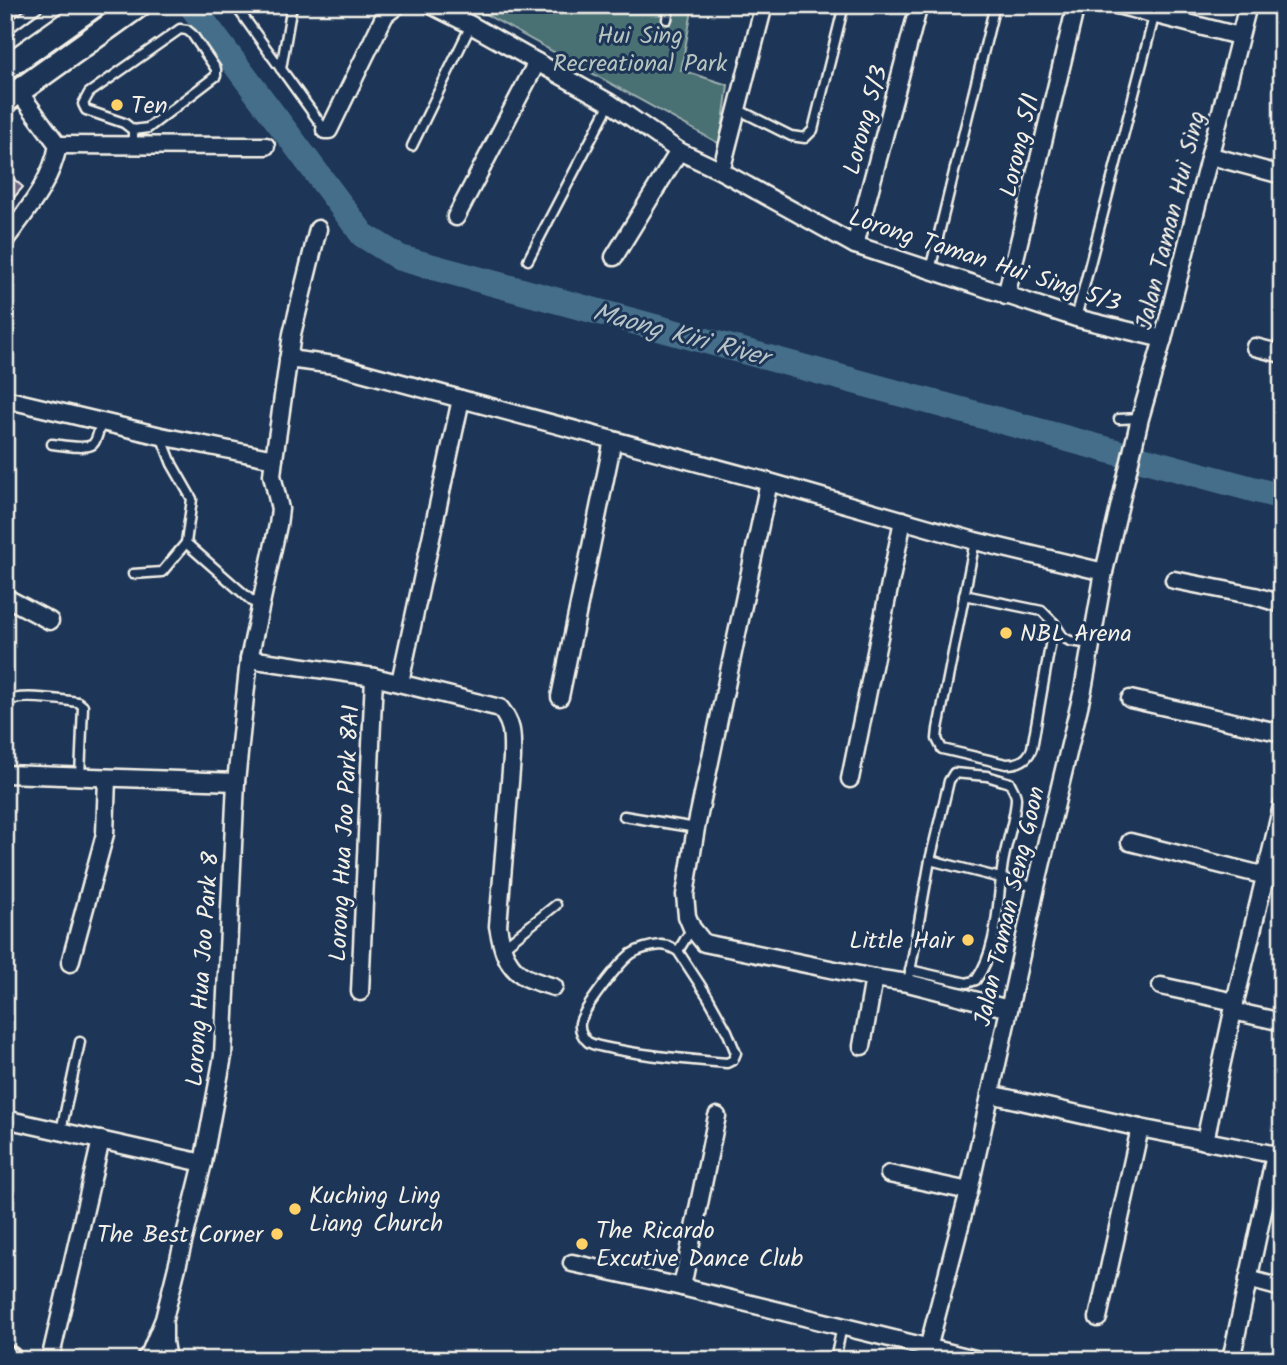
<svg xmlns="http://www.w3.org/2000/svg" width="1287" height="1365" font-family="Kalam,sans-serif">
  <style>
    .green { fill: #486f73; stroke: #9eb0ae; stroke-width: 2 }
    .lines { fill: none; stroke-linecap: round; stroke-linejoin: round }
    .river { stroke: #446e8a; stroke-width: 26 }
    .building { fill: #686482; stroke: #f4f1e8; stroke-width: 2; filter: url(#shadow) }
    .service-casing { stroke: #f4f1e8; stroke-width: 13 }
    .minor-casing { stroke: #f4f1e8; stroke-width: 21 }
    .secondary-casing { stroke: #f4f1e8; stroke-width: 28 }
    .trunk-casing { stroke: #f4f1e8; stroke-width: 32 }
    .service { stroke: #1d3557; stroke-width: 8 }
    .minor { stroke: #1d3557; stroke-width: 16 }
    .secondary { stroke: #1d3557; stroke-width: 23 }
    .trunk { stroke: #1d3557; stroke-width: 26 }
    .poi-dot { fill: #ffd166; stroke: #1d3557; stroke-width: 2.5 }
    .labels { text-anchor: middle; stroke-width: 6; stroke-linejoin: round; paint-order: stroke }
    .park-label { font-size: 24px; fill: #b8c4bf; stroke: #1d3557 }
    .poi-label { font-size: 24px; fill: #f4f1e8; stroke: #1d3557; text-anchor: start }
    .street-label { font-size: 24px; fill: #f4f1e8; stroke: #1d3557 }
    .water-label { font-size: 26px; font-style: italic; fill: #b6c3c7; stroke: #1d3557 }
  </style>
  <defs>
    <filter id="shadow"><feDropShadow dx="-6" dy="6" stdDeviation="3.5" flood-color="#0009"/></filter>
  </defs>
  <rect width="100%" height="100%" fill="#1d3557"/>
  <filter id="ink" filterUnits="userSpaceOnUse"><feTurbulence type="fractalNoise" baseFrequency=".0143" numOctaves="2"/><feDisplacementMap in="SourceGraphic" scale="14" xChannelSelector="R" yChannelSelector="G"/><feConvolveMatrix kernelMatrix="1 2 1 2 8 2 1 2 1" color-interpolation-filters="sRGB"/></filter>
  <g filter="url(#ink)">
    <path class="green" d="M469 5H693L681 70 728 85 720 144Z"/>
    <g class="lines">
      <path class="river" d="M191 5 363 235 400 258 1282 497"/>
    </g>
    <path class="building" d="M5 171 23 187 5 208Z"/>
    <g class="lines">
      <g class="service-casing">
        <g id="service">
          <path d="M235 5 325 130"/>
          <path d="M667 19 670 5"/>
          <path d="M5 31 40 5"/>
          <path d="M281 69 292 5"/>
          <path d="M737 109 791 136 805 138 813 130 844 5"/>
          <path d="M133 146V130L124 123 86 110 83 104 89 93 180 29 187 30 192 34 216 69V76L148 128 133 130"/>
          <path d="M412 146 471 25"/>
          <path d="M528 260 610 103"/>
          <path d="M930 270 995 5"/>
          <path d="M1076 318 1157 5"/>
          <path d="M1119 419 1140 418"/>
          <path d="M161 436 172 464 192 499 186 543 260 608"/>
          <path d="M52 444C61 445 86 450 93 444 98 439 99 428 101 422"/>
          <path d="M975 541 938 729 937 739 942 749 1006 764C1019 764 1028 760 1032 748L1054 623"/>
          <path d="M133 574 162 572 186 543"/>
          <path d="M964 595 1042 611 1054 623 1063 637 1070 641 1091 644"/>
          <path d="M5 702C18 693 62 700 78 702L83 706 80 776"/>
          <path d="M624 816 696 828"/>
          <path d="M930 860 1036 887"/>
          <path d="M661 945 668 946 678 951 708 997 727 1031 736 1053 733 1060 727 1063C691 1060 655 1057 619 1050 609 1048 597 1047 588 1042 583 1038 579 1030 580 1023 583 1009 619 963 631 954 640 948 651 946 661 945Z"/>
          <path d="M502 948 556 905"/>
          <path d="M678 951 692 928"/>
          <path d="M908 983 930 860 949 781 954 773 987 776 1010 783C1012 788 1016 793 1016 798 1016 816 1006 844 1003 863 997 900 999 948 976 980L967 983 910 970"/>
          <path d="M61 1131 80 1042"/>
          <path d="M835 1360 842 1326"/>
        </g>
      </g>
      <g class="minor-casing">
        <g id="minor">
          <path d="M431 5 471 25 610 103 679 151 721 171 855 245 1076 318 1163 339"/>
          <path d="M1117 5 1239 36"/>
          <path d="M325 130H329L385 15 398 5"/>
          <path d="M58 145 266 146"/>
          <path d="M1211 156 1282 175"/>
          <path d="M721 171 764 5"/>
          <path d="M456 217 537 62"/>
          <path d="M5 240C26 212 52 181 58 145L19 92"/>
          <path d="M855 245 919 5"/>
          <path d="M614 257 679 151"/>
          <path d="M1006 296 1076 5"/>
          <path d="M1255 347 1282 354"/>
          <path d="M288 359 335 365 769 482 975 541 1104 572"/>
          <path d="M5 399 161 436 274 459"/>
          <path d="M769 482 696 828 685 895 687 916 692 928 704 943 874 978 908 983 1009 1009"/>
          <path d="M1174 580 1255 596 1282 604"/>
          <path d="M5 597 50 621"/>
          <path d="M249 659 374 677 500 708C514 726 512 736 512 758L498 926C501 943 505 965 522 975 531 981 544 984 554 987"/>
          <path d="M400 682 461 399"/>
          <path d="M560 697 613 440"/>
          <path d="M1130 699 1282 733"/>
          <path d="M5 774 236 782"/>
          <path d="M850 779 903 520"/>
          <path d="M1130 842 1282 880"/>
          <path d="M70 963 105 834 107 778"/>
          <path d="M1161 986 1235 1002"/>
          <path d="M360 992 374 677"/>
          <path d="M1233 1011 1282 1022"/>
          <path d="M862 1046 874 978"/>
          <path d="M990 1094 1140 1128 1282 1156"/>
          <path d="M5 1119 203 1163"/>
          <path d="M1205 1141 1235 1002 1282 806"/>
          <path d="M889 1174 969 1191"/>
          <path d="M572 1263 682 1287 979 1360"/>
          <path d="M1248 1279 1282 1288"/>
          <path d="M682 1287 717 1116"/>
          <path d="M1098 1318 1140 1128"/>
          <path d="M164 1325V1342L167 1360"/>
          <path d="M50 1360 101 1140"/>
          <path d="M144 1360 150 1353 164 1319 203 1163 223 1056 236 782 249 659 278 525 280 509 272 475 274 459 292 334 318 229"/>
          <path d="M925 1360 969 1191 1036 887 1083 690 1104 572 1127 474 1140 418 1163 339 1248 5"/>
          <path d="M1231 1360 1275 1155"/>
        </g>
      </g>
      <g class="secondary-casing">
        <g id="secondary">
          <path d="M5 68 94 5"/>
          <path d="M5 101 139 5"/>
        </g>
      </g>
      <g class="trunk-casing">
        <path id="trunk" d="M5 1359 8 1360"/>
      </g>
      <use href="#service" class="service"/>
      <use href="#minor" class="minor"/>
      <use href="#secondary" class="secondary"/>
      <use href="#trunk" class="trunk"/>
    </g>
  </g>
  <g class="poi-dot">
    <circle cx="117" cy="105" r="7"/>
    <circle cx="1006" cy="633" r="7"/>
    <circle cx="968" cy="940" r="7"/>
    <circle cx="295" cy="1209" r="7"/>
    <circle cx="277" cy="1234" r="7"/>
    <circle cx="582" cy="1244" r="7"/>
  </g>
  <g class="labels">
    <g class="park-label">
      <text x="640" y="43">Hui Sing<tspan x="640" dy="28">Recreational Park</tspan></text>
    </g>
    <g class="poi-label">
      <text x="131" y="113">Ten</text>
      <text x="1020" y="641">NBL Arena</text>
      <text x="954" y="948" text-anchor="end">Little Hair</text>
      <text x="309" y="1203">Kuching Ling<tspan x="309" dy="28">Liang Church</tspan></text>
      <text x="596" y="1238">The Ricardo<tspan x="596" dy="28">Excutive Dance Club</tspan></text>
      <text x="263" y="1242" text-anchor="end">The Best Corner</text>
    </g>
    <g class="street-label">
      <text transform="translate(865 120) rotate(-75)" y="8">Lorong 5/3</text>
      <text transform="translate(1019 145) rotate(-77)" y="8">Lorong 5/1</text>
      <text transform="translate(1170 220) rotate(-76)" y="8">Jalan Taman Hui Sing</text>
      <text transform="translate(985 260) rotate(18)" y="8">Lorong Taman Hui Sing 5/3</text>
      <text transform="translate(344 833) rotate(-87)" y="8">Lorong Hua Joo Park 8A1</text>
      <text transform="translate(1009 906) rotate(-77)" y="8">Jalan Taman Seng Goon</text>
      <text transform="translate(202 969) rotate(-86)" y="8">Lorong Hua Joo Park 8</text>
    </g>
    <g class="water-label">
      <text transform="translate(681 334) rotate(15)" y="9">Maong Kiri River</text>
    </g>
  </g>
  <rect width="1287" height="1365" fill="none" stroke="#1d3557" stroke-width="28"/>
  <rect x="14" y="14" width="1259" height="1337" fill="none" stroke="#f4f1e8" stroke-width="2.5" filter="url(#ink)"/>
</svg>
